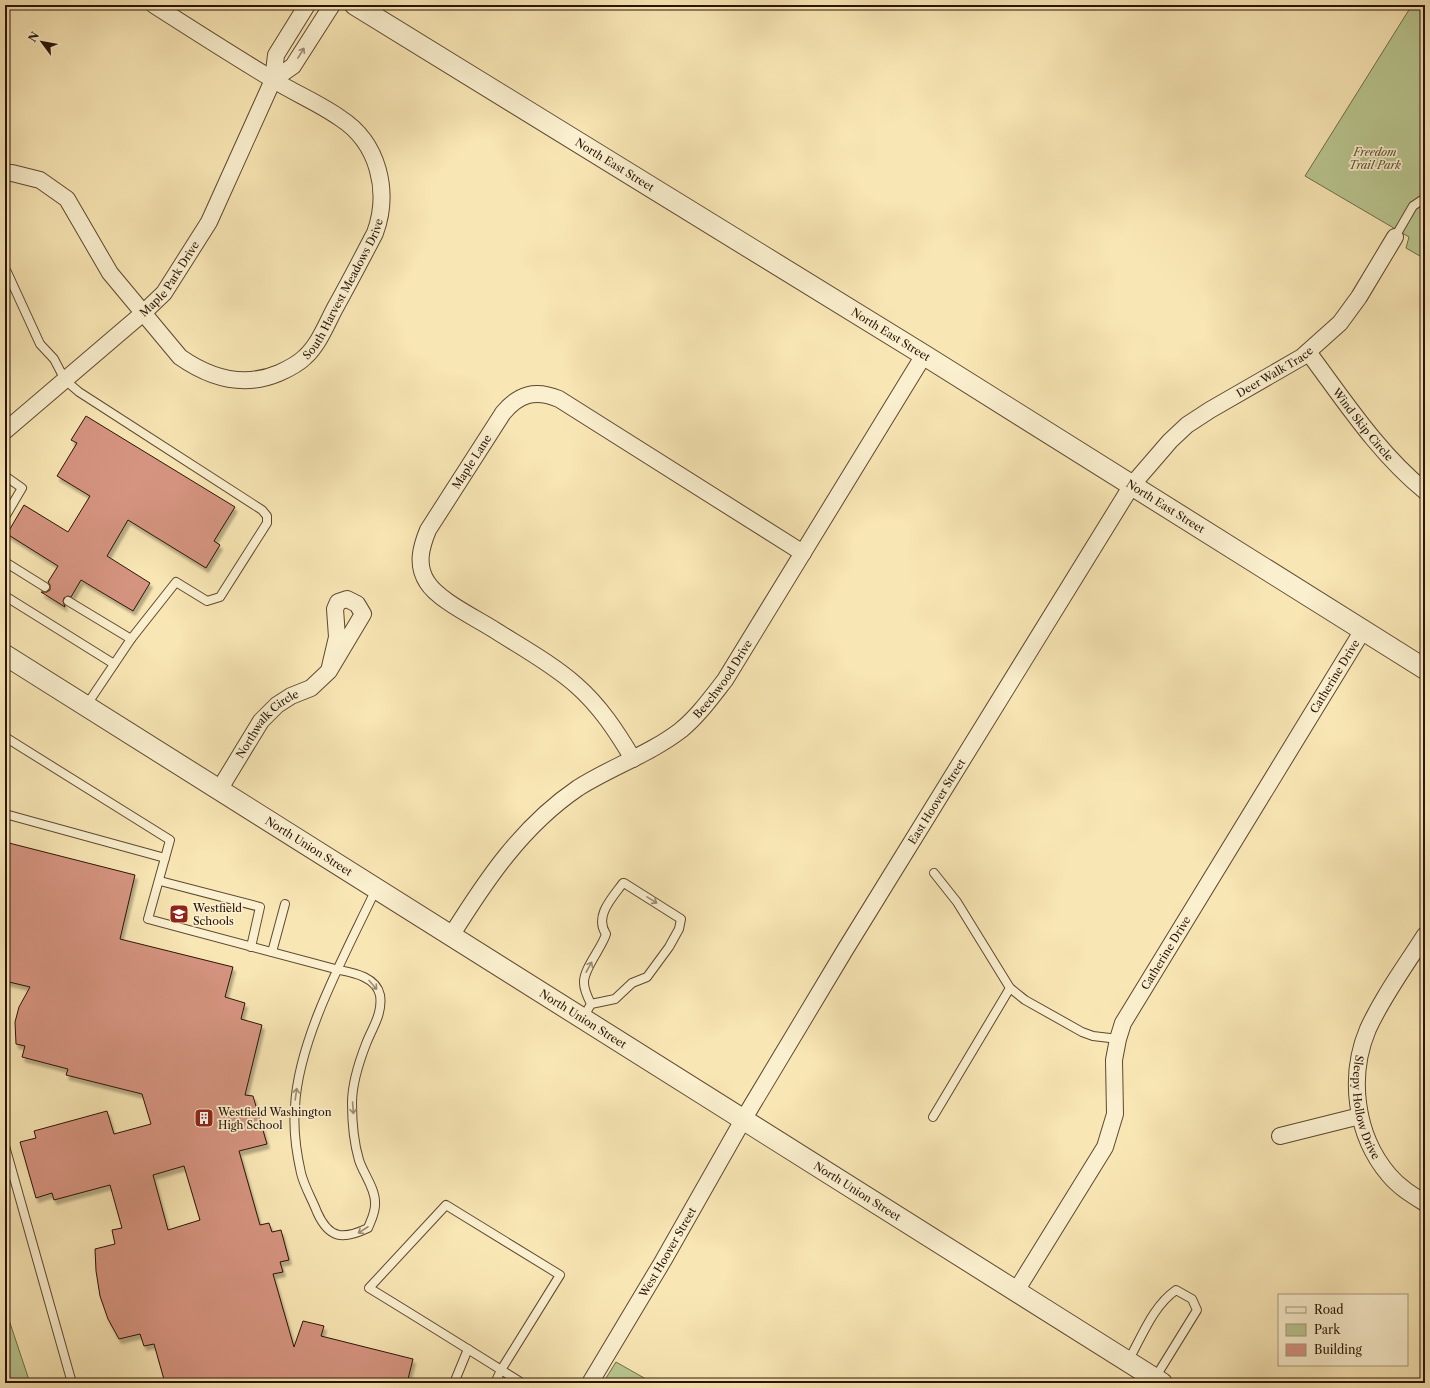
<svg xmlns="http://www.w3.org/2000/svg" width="1430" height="1388" font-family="'Libre Caslon Text',serif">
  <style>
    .green { fill: #b9c690; stroke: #726d4a }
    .building { fill: #d59480; stroke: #2a1404; fill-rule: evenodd; filter: url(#shadow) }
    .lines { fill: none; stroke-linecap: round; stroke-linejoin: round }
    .service-casing { stroke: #5e4830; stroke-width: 10 }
    .minor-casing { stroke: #5e4830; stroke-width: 18 }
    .tertiary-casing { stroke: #5e4830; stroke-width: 22 }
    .service { stroke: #faefce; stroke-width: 8 }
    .minor { stroke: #faefce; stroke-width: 16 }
    .tertiary { stroke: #faefce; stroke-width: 20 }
    .oneway { stroke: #9c8c73 }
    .labels { text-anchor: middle; stroke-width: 3.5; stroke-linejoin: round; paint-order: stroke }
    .park-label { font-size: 11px; font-style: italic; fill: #5c5235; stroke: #faefce }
    .street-label { font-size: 11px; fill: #2a1404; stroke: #faefce }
    .poi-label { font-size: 11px; fill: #2a1404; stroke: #faefce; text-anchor: start }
  </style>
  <defs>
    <filter id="shadow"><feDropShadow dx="2.5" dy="4.5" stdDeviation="1" flood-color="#0004"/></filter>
  </defs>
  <rect width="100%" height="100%" fill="#f8e6b4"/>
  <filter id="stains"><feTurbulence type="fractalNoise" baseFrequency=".005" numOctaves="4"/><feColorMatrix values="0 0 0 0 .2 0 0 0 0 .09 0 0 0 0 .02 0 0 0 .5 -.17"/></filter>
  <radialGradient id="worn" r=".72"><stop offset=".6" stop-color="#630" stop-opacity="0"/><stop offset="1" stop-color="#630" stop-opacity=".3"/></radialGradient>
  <g class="green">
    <path d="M1412 5H1425V259L1406 248 1409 237 1305 176Z"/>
    <path d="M5 1308 30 1383H9L5 1372Z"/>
    <path d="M616 1362 653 1383H603Z"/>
  </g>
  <g class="building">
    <path d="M86 416 235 507 214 541 220 545 206 568 128 520 107 556 150 583 133 611 81 580 71 597 68 596 64 598 63 601 65 607 41 592H47L50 590V585L48 582 58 566 7 534 24 505 68 532 90 496 57 476 77 443 71 440Z"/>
    <path d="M5 842 135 875 120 939 233 967 225 997 245 1003 241 1019 262 1025 245 1095 253 1096 267 1144 239 1151 260 1225 269 1223 272 1232 281 1230 289 1260 280 1262 283 1272 273 1274 294 1347 303 1321 324 1326 321 1336 413 1359 407 1383H165L154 1344 144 1346 140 1334 119 1339 108 1319 100 1296 96 1271 95 1249 115 1244 112 1230 122 1228 110 1185 54 1200 52 1193 36 1198 20 1142 36 1138 34 1131 107 1111 114 1134 151 1124 142 1094 66 1075 68 1069 22 1057 25 1046 16 1044 15 1022 19 1007 30 987 5 981ZM184 1166 200 1220 168 1230 153 1175Z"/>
  </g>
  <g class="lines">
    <g class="service-casing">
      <g id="service">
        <path d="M1395 237 1413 206 1425 198"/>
        <path d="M7 272 40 344 54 359 65 380 79 392 262 510 267 516V523L220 597 207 601 176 582 131 639 86 706"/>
        <path d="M5 476 22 488 5 517"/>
        <path d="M5 562 45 587"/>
        <path d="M5 596 114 664"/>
        <path d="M68 601 131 639"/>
        <path d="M5 737 170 840 165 858"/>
        <path d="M5 814 165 858 148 919 339 970C354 973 376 977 380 995 383 1014 372 1028 366 1044 359 1062 352 1084 352 1103 352 1121 354 1143 359 1160 363 1173 375 1188 375 1202 376 1212 371 1220 368 1228 343 1240 329 1239 317 1212 312 1199 304 1186 301 1173 296 1151 293 1129 295 1107 298 1038 347 951 376 889"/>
        <path d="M934 873 957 902 1010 988 1025 1000 1082 1032 1093 1036 1118 1039"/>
        <path d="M160 881 260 907 251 947"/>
        <path d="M272 952 285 904"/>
        <path d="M583 1018 591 1004C588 998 584 990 584 983 583 969 602 948 606 934 594 916 612 898 623 883H624L681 919 679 929 669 947 647 977 632 983 615 999 591 1004"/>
        <path d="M933 1117 1010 988"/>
        <path d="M5 1146 72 1383"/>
        <path d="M1128 1361C1142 1337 1152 1307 1176 1290L1192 1299 1197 1310 1155 1378"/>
        <path d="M454 1383 468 1349"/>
        <path d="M495 1383 501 1370 560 1275 446 1205 369 1288C420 1319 471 1351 522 1383"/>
      </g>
    </g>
    <g class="minor-casing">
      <g id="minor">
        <path d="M273 80 293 66 332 5"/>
        <path id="s1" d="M5 173H12L40 180 67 199 110 273 180 357C210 378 244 388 279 373 288 369 298 364 305 357 319 344 326 325 335 308 349 283 362 258 375 233 390 192 379 143 340 118 319 103 294 93 272 79 232 55 193 30 154 5"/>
        <path id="s2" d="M1308 352C1344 400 1378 453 1425 491"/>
        <path id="s3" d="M5 431 142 314 164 293 209 222 273 80 276 55 307 5"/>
        <path id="s4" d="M633 759C617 732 600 706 576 685 551 663 521 647 493 629 474 617 438 600 427 582 416 565 421 547 428 530L503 413C519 394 535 389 559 399L803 553"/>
        <path id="s5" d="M219 790 261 721 277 705 291 696 311 688 329 671 363 614 357 604 347 599 338 602 335 609 337 637 329 671"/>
        <path id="s6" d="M1425 935C1406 965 1383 996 1368 1029 1348 1076 1355 1135 1389 1175 1399 1187 1412 1195 1425 1203"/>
        <path id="s7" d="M451 936C486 880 522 826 578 788 611 767 650 754 681 730 698 716 711 698 725 680L924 355"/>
        <path d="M1280 1136 1360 1116"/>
        <path id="s8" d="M1016 1291 1105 1147 1115 1114 1114 1060 1118 1039 1123 1023 1363 630"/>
        <path id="s9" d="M590 1383 663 1261 743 1120 845 950 1132 485 1170 441 1187 425 1210 410 1302 357 1340 323 1359 297 1395 237"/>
      </g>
    </g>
    <g class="tertiary-casing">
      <g id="tertiary">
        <path id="s10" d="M355 5 924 355 1425 669"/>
        <path id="s11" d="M5 655 1162 1383"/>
      </g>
    </g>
    <use href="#service" class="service"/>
    <use href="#minor" class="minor"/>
    <use href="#tertiary" class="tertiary"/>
  </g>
  <defs><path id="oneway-shaft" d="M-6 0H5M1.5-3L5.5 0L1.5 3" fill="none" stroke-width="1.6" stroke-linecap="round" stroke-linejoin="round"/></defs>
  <g class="oneway">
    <use href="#oneway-shaft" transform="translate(301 53) rotate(-58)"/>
    <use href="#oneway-shaft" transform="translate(652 900) rotate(32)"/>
    <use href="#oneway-shaft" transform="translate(589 967) rotate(-61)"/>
    <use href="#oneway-shaft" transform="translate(373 985) rotate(49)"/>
    <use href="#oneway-shaft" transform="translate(296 1094) rotate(-82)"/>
    <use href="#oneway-shaft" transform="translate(353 1108) rotate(86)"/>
    <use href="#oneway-shaft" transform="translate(363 1230) rotate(147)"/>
  </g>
  <defs>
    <g id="school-square" transform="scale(1)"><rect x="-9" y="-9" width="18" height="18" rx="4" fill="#8f2418" stroke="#faefce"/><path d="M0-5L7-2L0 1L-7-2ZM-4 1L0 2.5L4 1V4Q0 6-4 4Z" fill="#fff"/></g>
    <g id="building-square" transform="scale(1)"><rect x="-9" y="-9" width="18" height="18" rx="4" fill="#8f2418" stroke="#faefce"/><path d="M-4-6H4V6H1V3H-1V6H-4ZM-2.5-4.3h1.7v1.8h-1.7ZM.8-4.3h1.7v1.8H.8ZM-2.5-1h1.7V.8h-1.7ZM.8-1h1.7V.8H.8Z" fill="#fff"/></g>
  </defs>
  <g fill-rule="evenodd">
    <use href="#school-square" x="179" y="914"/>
    <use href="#building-square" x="204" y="1118"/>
  </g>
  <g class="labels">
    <g class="park-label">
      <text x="1375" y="156">Freedom<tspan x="1375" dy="13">Trail Park</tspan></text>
    </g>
    <g class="street-label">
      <text dy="4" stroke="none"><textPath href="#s10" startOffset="305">North East Street</textPath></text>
      <text dy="4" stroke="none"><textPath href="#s3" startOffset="225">Maple Park Drive</textPath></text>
      <text dy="4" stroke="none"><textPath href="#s1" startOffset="478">South Harvest Meadows Drive</textPath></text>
      <text dy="4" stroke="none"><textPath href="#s10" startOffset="629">North East Street</textPath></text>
      <text dy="4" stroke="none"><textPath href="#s9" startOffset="1233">Deer Walk Trace</textPath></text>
      <text dy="4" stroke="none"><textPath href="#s2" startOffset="91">Wind Skip Circle</textPath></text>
      <text dy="4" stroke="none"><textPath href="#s4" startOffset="411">Maple Lane</textPath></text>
      <text dy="4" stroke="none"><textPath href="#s10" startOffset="953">North East Street</textPath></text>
      <text dy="4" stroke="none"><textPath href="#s8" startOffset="702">Catherine Drive</textPath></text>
      <text dy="4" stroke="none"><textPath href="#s7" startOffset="381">Beechwood Drive</textPath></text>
      <text dy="4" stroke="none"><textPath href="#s5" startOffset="83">Northwalk Circle</textPath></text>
      <text dy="4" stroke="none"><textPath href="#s9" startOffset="677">East Hoover Street</textPath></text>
      <text dy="4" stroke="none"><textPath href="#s11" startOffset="359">North Union Street</textPath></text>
      <text dy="4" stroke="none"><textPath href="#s8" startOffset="378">Catherine Drive</textPath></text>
      <text dy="4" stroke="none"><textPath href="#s11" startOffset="683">North Union Street</textPath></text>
      <text dy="4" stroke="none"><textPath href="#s6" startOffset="191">Sleepy Hollow Drive</textPath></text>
      <text dy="4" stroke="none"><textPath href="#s11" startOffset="1007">North Union Street</textPath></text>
      <text dy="4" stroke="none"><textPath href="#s9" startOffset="152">West Hoover Street</textPath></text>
    </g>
    <g class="poi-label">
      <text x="193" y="912">Westfield<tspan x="193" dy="13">Schools</tspan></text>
      <text x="218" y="1116">Westfield Washington<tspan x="218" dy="13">High School</tspan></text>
    </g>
  </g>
  <rect width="1430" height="1388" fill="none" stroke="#f8e6b4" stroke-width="20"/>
  <rect x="6" y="6" width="1418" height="1376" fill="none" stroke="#2a1404" stroke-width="2"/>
  <rect x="10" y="10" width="1410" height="1368" fill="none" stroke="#2a1404"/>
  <rect x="1278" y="1294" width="130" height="72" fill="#faefce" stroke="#a7977d"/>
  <rect x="1286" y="1307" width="20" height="6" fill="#faefce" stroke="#a7977d"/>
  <text x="1314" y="1314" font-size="12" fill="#2a1404">Road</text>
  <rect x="1286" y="1324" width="20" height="12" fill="#b9c690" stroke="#a7977d"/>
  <text x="1314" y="1334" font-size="12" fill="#2a1404">Park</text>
  <rect x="1286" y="1344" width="20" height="12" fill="#d59480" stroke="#a7977d"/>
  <text x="1314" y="1354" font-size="12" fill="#2a1404">Building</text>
  <g transform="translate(42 42) rotate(302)" stroke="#faefce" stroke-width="3" paint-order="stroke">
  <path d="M0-3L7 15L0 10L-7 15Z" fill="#2a1404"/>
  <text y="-6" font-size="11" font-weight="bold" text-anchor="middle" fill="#2a1404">N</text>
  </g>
  <rect width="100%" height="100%" filter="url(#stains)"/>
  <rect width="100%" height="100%" fill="url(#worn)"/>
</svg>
